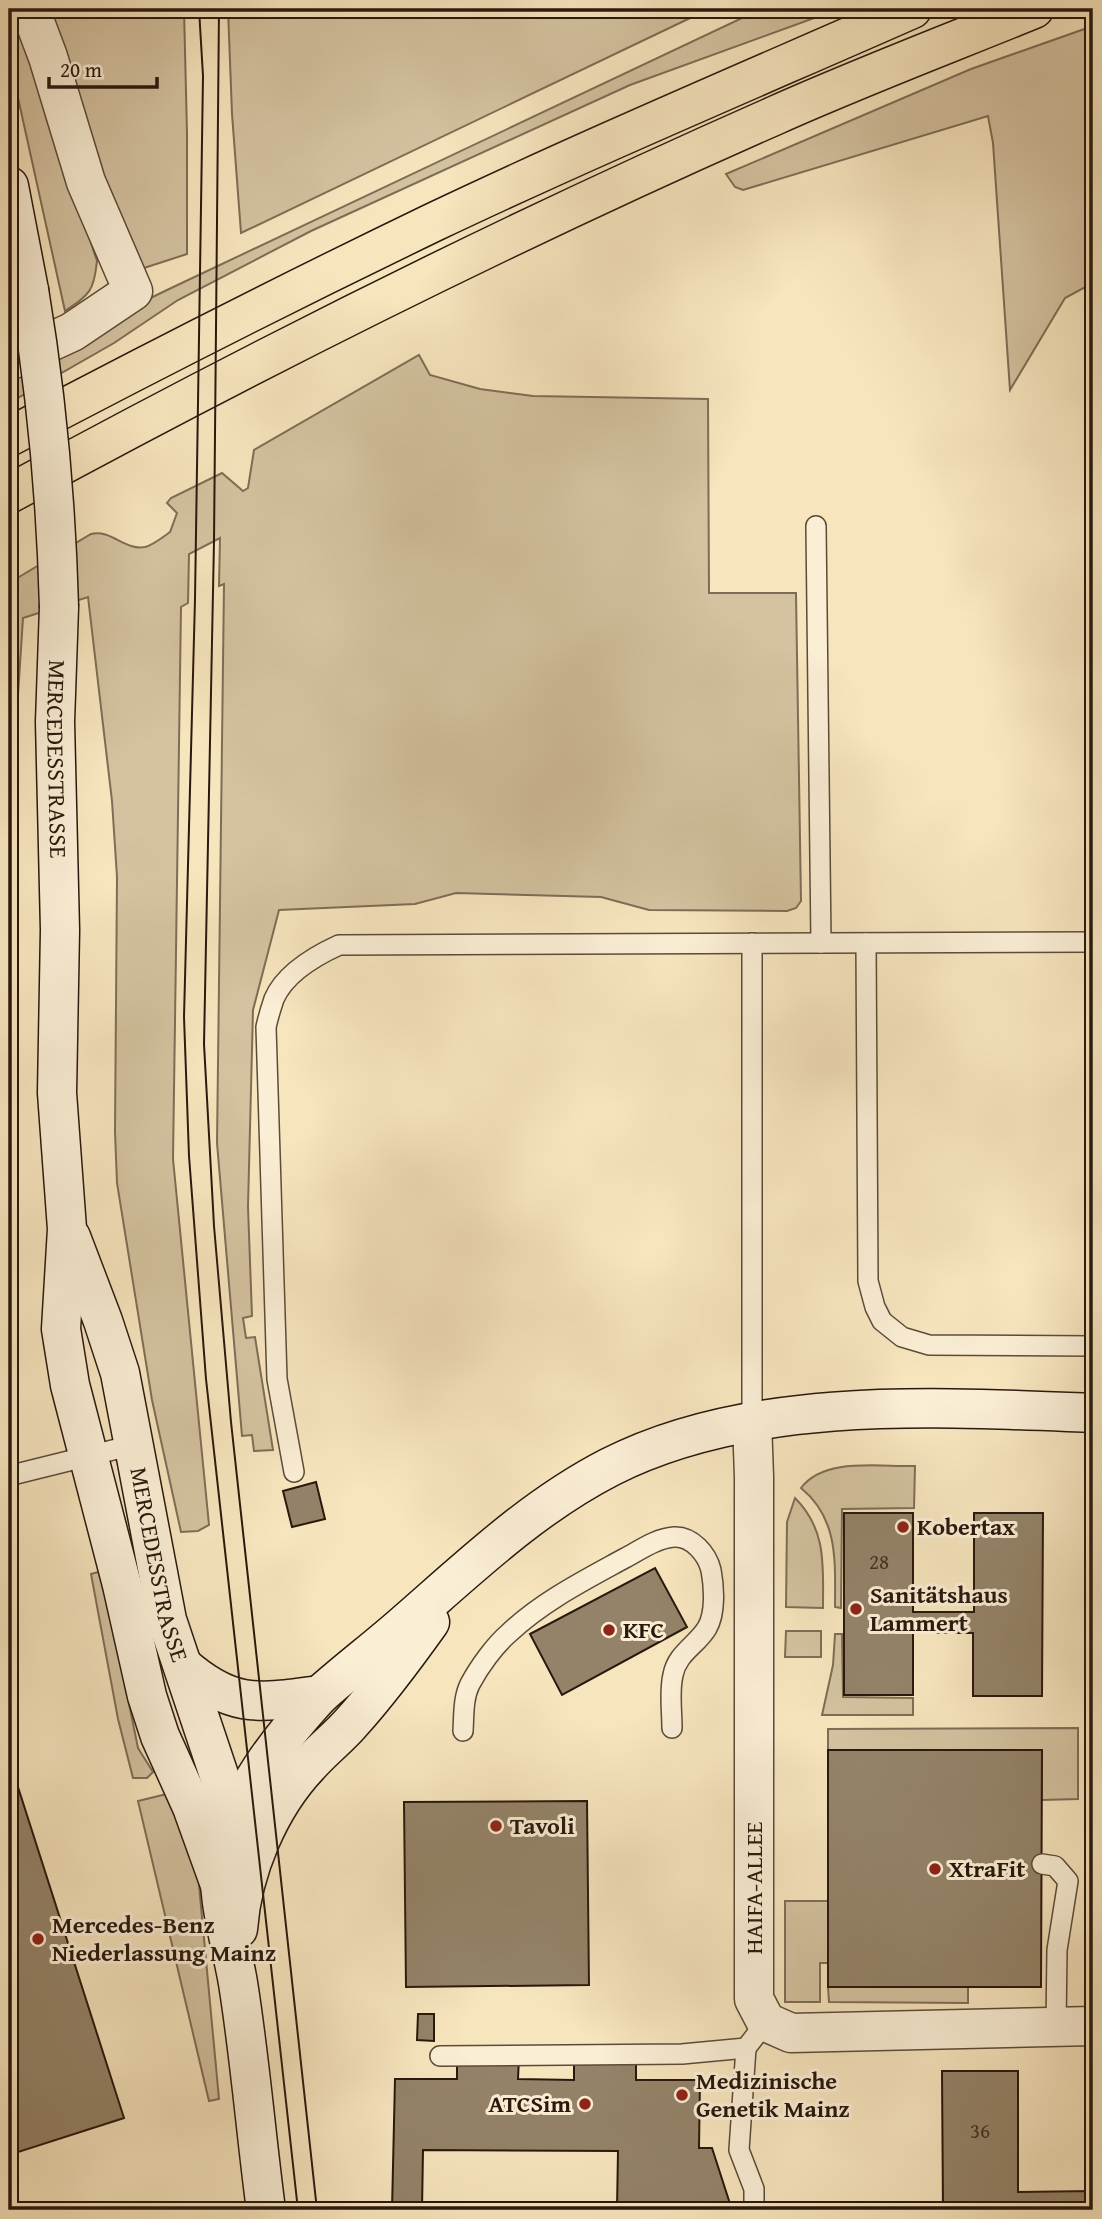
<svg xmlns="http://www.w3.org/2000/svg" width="1102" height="2219" font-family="'Gentium Book Plus',serif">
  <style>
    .green { fill: #d4c2a0; stroke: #7e6d56; stroke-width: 2 }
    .building { fill: #948369; stroke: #29180d; stroke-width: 2 }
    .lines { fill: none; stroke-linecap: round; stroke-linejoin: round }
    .lane-casing { stroke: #5c4b39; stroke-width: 22 }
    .street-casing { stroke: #5c4b39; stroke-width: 41 }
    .secondary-casing { stroke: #29180d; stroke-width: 41 }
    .highway-casing { stroke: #29180d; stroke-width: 41 }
    .lane { stroke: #faeed5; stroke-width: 19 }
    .street { stroke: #faeed5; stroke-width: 38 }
    .secondary { stroke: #faeed5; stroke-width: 38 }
    .highway { stroke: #f7e5be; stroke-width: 38 }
    .tram { stroke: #29180d; stroke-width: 2 }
    .secondary-bridge-casing { stroke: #29180d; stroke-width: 41; stroke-linecap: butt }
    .secondary-bridge { stroke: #faeed5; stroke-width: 38 }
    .poi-dot { fill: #8f2418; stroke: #faeed5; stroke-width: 2.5 }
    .labels { text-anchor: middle; stroke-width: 6; stroke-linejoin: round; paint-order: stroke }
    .number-label { font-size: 21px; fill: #443324 }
    .street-label { font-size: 24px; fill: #29180d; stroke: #faeed5 }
    .poi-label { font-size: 24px; font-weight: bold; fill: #29180d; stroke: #faeed5; text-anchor: start }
  </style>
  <rect width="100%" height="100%" fill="#f7e5be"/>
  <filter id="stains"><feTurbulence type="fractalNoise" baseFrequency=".00286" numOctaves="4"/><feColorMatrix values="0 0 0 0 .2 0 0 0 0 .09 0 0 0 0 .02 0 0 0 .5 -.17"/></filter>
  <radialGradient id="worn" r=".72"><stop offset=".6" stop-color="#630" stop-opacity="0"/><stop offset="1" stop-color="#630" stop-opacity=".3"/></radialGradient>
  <g class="green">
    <path d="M9 9H14L97 261C94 291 90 294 65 311L9 57Z"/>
    <path d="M45 9H184L187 133V254L141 269 74 110Z"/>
    <path d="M228 9H709L241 233 232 114Z"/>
    <path d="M761 9H839L630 85 311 231 178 300 114 343 9 403V378L124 311 167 290Z"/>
    <path d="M1093 26V283L1065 298 1010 390 993 143 988 116 743 190 735 187 726 174 971 69Z"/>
    <path d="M419 355 430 375 480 389 533 396 708 399 709 593H796L801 901 796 908 787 911 649 910 601 897 456 893 415 904 279 910 253 1010 248 1207 252 1316 243 1318 246 1338 255 1337 273 1450 254 1451 252 1435 242 1436 217 1143 224 584 219 586 220 538 189 554 188 603 181 607 173 1159 209 1525 198 1531 181 1532 152 1400 117 1183 115 1132 117 877 112 801 88 597 23 618 9 833V583L91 534C111 529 125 551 145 547 153 545 163 537 170 532L177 513 167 503 171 498 222 473 243 491 248 488 254 450Z"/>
    <path d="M915 1466 914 1508 842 1509 841 1608 835 1607C835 1562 839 1519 801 1488 824 1457 879 1467 915 1466Z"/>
    <path d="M795 1498C827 1530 823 1566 823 1608L786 1607 787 1522Z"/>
    <path d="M102 1571 138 1748 153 1772 147 1778H133L118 1719 91 1574Z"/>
    <path d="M786 1631H821V1657H785Z"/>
    <path d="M835 1634H842L843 1697 913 1698V1715H822L833 1665Z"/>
    <path d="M1078 1728V1799L1042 1800 1041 1750H828V1729Z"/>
    <path d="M171 1793 196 1853 219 2099 209 2101 138 1801Z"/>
    <path d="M785 1901H828V1963H820V2002H785Z"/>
    <path d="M828 1987H968V2003L829 2002Z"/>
  </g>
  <g class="building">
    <path d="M316 1482 325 1519 292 1527 283 1491Z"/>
    <path d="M844 1513H913V1612H974V1513H1043L1042 1696H973V1633H913V1695H844Z"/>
    <path d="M655 1568 687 1627 562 1695 530 1634Z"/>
    <path d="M828 1750H1042L1041 1987H828Z"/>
    <path d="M9 1759 124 2118 9 2155Z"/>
    <path d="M587 1801 589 1985 406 1987 404 1802Z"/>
    <path d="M418 2014H434V2041L417 2040Z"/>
    <path d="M457 2056 519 2057 518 2079 574 2080V2057L636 2058V2080H700L699 2148H712L732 2210H617L618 2151 423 2150 422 2210H392L395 2079H457Z"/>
    <path d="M942 2071H1018V2192L1093 2191V2210H943Z"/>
  </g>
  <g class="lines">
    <g class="lane-casing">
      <g id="lane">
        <path d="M816 526 821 943"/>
        <path d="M752 943V1421"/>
        <path d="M866 943 868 1281 875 1307 882 1321 902 1337 929 1345 1093 1346"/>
        <path d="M294 1472 277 1379 266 1027C268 1018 271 1008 274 999 285 973 315 956 339 945L1093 942"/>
        <path d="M16 1474 133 1445"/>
        <path d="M463 1731C464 1715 463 1698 470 1684 479 1667 495 1645 509 1633 543 1601 585 1580 625 1558 640 1550 657 1538 674 1537 692 1536 707 1554 711 1570 714 1586 716 1613 707 1628 697 1645 677 1653 673 1675 669 1691 672 1711 672 1728"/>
        <path d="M1042 1864 1055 1866 1068 1881 1057 1950 1056 2026"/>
        <path d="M746 2048 739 2150 754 2189V2210"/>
        <path d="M440 2056 682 2054 746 2048 766 2022"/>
      </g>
    </g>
    <g class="street-casing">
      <g id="street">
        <path d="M9 361 72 332 133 291 86 182 48 57 30 9"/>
        <path d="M752 1421 754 1477V1999L766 2022 791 2033 1093 2026"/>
      </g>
    </g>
    <g class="secondary-casing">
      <g id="secondary">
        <path d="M9 186 29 290"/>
        <path id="s1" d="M59 607 55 722 60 930 57 1093 67 1229 61 1329 70 1385 122 1585 147 1696 160 1736 192 1807 219 1882"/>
        <path id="s2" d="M71 1237 103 1321 120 1373 167 1620 227 1799 234 1832"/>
        <path d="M183 1666C232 1709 259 1703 320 1695"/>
        <path d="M238 1929C242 1872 269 1807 309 1765 322 1750 338 1738 351 1723 380 1691 405 1657 430 1622"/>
        <path d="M266 2210C256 2135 250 2058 238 1983 232 1946 214 1892 222 1857 237 1793 277 1742 320 1695 349 1669 380 1646 409 1620 473 1564 534 1506 610 1467 751 1395 939 1407 1093 1413"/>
      </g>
    </g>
    <g class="highway-casing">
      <g id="highway">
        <path d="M9 437C149 363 291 291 434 222 592 147 753 79 912 9"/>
        <path d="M9 494C259 358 515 230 776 115 861 77 948 44 1034 9"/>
      </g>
    </g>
    <use href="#lane" class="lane"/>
    <use href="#street" class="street"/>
    <use href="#secondary" class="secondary"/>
    <use href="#highway" class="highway"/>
    <g class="tram">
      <path d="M199 9 203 76 195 599 184 1017 189 1156 206 1379 298 2210"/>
      <path d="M219 9 214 541 204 1044 214 1226 231 1422 317 2210"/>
    </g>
    <g class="secondary-bridge-casing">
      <path id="secondary-bridge" d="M29 290C47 397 56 498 59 607"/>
    </g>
    <use href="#secondary-bridge" class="secondary-bridge"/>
  </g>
  <g class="poi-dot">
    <circle cx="903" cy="1527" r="7"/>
    <circle cx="856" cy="1609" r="7"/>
    <circle cx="609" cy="1630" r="7"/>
    <circle cx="496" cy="1826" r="7"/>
    <circle cx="935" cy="1869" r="7"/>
    <circle cx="38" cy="1939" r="7"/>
    <circle cx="682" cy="2095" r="7"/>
    <circle cx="585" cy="2104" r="7"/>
  </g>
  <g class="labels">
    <g class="number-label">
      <text x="879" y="1569">28</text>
      <text x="980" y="2138">36</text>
    </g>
    <g class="street-label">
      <text dy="8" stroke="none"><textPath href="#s1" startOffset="152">MERCEDESSTRASSE</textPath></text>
      <text dy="8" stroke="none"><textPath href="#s2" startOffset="340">MERCEDESSTRASSE</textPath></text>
      <text transform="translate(754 1888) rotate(-90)" y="8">HAIFA-ALLEE</text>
    </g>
    <g class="poi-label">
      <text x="917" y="1535">Kobertax</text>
      <text x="870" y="1603">Sanitätshaus<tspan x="870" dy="28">Lammert</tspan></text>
      <text x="623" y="1638">KFC</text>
      <text x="510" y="1834">Tavoli</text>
      <text x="949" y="1877">XtraFit</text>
      <text x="52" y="1933">Mercedes-Benz<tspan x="52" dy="28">Niederlassung Mainz</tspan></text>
      <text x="696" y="2089">Medizinische<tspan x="696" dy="28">Genetik Mainz</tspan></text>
      <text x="571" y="2112" text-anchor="end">ATCSim</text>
    </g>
  </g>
  <rect width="1102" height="2219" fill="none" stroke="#f7e5be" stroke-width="35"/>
  <rect x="10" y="10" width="1081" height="2198" fill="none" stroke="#29180d" stroke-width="3.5"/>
  <rect x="18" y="18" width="1067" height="2184" fill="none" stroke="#29180d" stroke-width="2"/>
  <path d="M49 77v10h108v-10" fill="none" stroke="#29180d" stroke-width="3.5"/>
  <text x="60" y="77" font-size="21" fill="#29180d" stroke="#faeed5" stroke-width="5" paint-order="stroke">20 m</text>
  <rect width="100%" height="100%" filter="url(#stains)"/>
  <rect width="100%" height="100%" fill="url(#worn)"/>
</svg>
